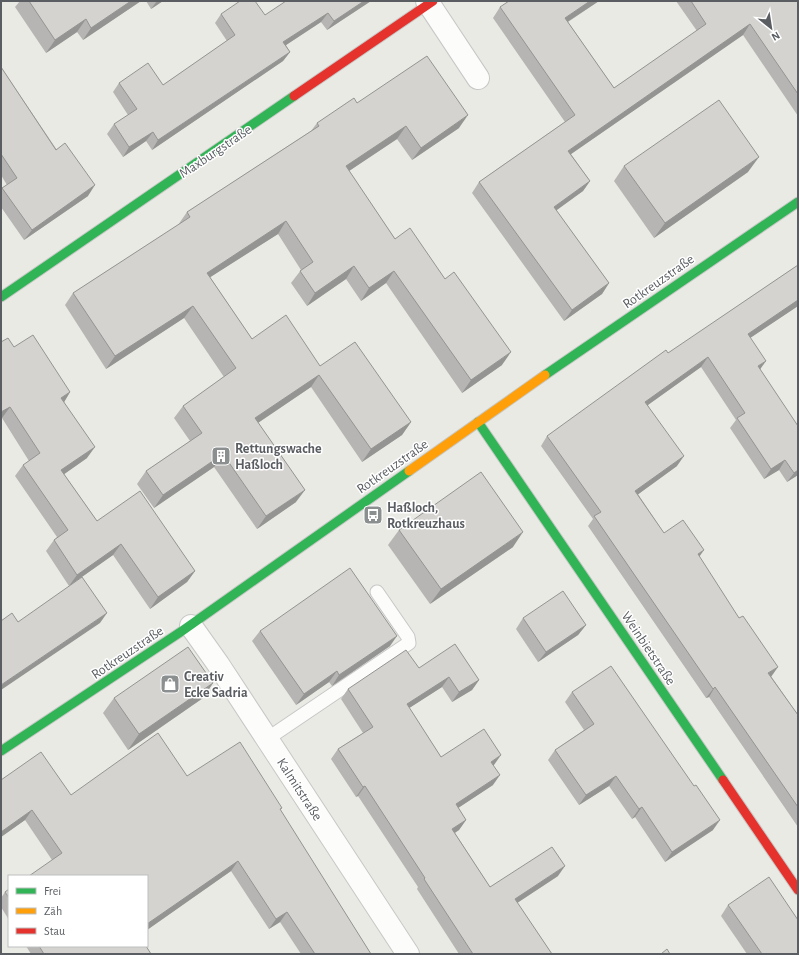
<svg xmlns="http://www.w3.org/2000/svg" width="799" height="955" font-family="'Alegreya Sans',sans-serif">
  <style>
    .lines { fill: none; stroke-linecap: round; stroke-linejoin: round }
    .lane-casing { stroke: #c7c7c7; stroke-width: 15 }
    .street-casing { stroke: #c7c7c7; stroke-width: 24 }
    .fast-casing { stroke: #c6c7c5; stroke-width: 11 }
    .slow-casing { stroke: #c6c7c5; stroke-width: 11 }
    .jam-casing { stroke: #c6c7c5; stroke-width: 11 }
    .lane { stroke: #fcfcfb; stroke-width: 13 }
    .street { stroke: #fcfcfb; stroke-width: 22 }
    .fast { stroke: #30b455; stroke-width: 9 }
    .slow { stroke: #ff9f0a; stroke-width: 9 }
    .jam { stroke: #e5322d; stroke-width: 9 }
    .wall { fill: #b6b5b3 }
    .shaded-wall { fill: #949492 }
    .building { fill: #d4d3d0; stroke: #949492 }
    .labels { text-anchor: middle; stroke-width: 3; stroke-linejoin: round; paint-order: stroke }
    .street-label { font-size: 14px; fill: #5a5e62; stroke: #fff }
    .poi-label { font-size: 14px; font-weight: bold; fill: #5a5e62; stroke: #fff; text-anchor: start }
  </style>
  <rect width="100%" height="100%" fill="#eaeae5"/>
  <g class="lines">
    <g class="lane-casing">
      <path id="lane" d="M267 739 409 643 408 637 377 592"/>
    </g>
    <g class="street-casing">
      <g id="street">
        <path d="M427 1 478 78"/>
        <path d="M191 626 218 664 408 954"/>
      </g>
    </g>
    <g class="fast-casing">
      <g id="fast">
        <path d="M1 297 294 96"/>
        <path d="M545 375 798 202"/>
        <path d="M478 422 723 780"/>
        <path d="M1 751 182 631 409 471"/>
      </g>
    </g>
    <g class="slow-casing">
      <path id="slow" d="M409 471 545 375"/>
    </g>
    <g class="jam-casing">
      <g id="jam">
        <path d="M294 96 433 1"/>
        <path d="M723 780 798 890"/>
      </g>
    </g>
    <use href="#lane" class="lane"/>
    <use href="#street" class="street"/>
    <use href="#fast" class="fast"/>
    <use href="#slow" class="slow"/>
    <use href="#jam" class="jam"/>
  </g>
  <g class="wall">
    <path d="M20 1H141L83 40 77 32 46 53 15 7Z"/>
    <path d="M146 1H163L151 9Z"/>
    <path d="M371 1 327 30 321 22 286 45 290 52 283 61 152 150 146 141 123 157 107 134 114 124 128 115 113 92 119 83 163 85 227 41 215 23 221 14 265 15Z"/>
    <path d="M599 1 568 22 614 88 697 31 676 1H798V116L743 35 571 154 590 181 583 191 556 210 609 283 602 294 564 321 472 193 479 182 565 122 493 18 500 7Z"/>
    <path d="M1 67 88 196 24 240 1 207V190L2 188 7 185 1 175Z"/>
    <path d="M357 103 459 128 412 160 397 139 349 171 395 239 502 365 462 393 386 283 361 301 346 279 307 306 291 283 301 270 278 234 210 277 252 339 320 366 411 422 402 435 362 462 311 387 258 423 296 502 257 529 214 467 154 508 137 484 146 471 190 441 174 418 183 406 224 377 184 318 106 369 65 305 73 293 178 225 187 212 311 131 317 123Z"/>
    <path d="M624 166 748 172 654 238 614 181Z"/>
    <path d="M798 265V306L750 338 760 369 798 475 787 482 779 470 764 479 730 428 736 420 701 367 648 405 677 466 638 494 664 533 699 557 771 676 798 715V827L709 697 706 698 588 526 593 519 541 446 547 436Z"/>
    <path d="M14 347 70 392 64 402 87 458 64 474 97 521 195 571 187 582 150 609 113 555 69 586 46 551 54 540 57 537 15 476 23 465 29 461 2 418Z"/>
    <path d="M399 530 513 547 430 604 388 545Z"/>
    <path d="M523 618 586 625 578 635 538 662 516 629Z"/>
    <path d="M260 631 390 646 332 686 329 682 296 705 252 641Z"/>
    <path d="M419 668 479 680 472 690 452 702 442 687 409 708 441 757 494 765H493V785L458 808 466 820 459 830 455 833 490 887 558 876 517 903 552 954H459L417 889 418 887 358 796 356 797 331 759 338 749 363 733 341 699 348 689Z"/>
    <path d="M213 683 203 698 128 750 103 713 114 698Z"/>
    <path d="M572 692 713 830 665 862 635 817 632 819 609 786 579 805 548 760 555 750 584 730 565 702Z"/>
    <path d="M187 776 282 808 280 810 371 954H301L280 922 269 929 231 871 147 930V876L52 860 25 820 1 837V780L71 795Z"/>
    <path d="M9 889V920L1 907V898L5 892Z"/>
    <path d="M728 905 798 954H747L721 916Z"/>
    <path d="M26 946H146L151 954H31Z"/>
  </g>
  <g class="shaded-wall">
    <path d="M131 1H141L83 40 91 28Z"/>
    <path d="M157 1H163L151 9Z"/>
    <path d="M364 1H371L327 30 334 21Z"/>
    <path d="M590 1H599L558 28 565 18Z"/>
    <path d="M328 13 321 22 277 51 283 42Z"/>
    <path d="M86 19 77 32 46 53 55 40Z"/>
    <path d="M750 24 743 35 561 161 568 151Z"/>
    <path d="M290 52 283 61 152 150 158 140Z"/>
    <path d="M468 115 459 128 412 160 421 148Z"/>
    <path d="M406 126 397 139 337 179 346 166Z"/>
    <path d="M153 132 146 141 123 157 129 147Z"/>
    <path d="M759 157 748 172 654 238 665 223Z"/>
    <path d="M590 181 583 191 546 218 554 207Z"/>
    <path d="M95 185 88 196 24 240 32 230Z"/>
    <path d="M286 221 278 234 198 285 207 273Z"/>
    <path d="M354 266 346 279 307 306 315 293Z"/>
    <path d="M394 271 386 283 361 301 369 288Z"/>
    <path d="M609 283 602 294 564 321 572 310Z"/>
    <path d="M798 300V306L741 344 748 334Z"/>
    <path d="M193 306 184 318 106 369 115 356Z"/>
    <path d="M511 352 502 365 462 393 471 380Z"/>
    <path d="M708 357 701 367 638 412 645 402Z"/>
    <path d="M766 361 759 371 758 366Z"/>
    <path d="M319 375 311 387 246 431 255 418Z"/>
    <path d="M70 392 63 404 61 398Z"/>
    <path d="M10 407 2 418 1 419V412Z"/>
    <path d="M411 422 402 435 362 462 371 449Z"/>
    <path d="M95 447 87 458 53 482 61 470Z"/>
    <path d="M223 454 214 467 154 508 163 495Z"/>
    <path d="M684 456 677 466 629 501 635 491Z"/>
    <path d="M785 460 779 470 764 479 771 469Z"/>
    <path d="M798 470V475L787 482 794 473Z"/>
    <path d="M305 490 296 502 257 529 266 516Z"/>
    <path d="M523 532 513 547 430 604 441 589Z"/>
    <path d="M121 544 113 555 69 586 77 575Z"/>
    <path d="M704 550 697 560 698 554Z"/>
    <path d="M195 571 187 582 150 609 158 597Z"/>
    <path d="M107 613 100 623 1 690V685Z"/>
    <path d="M586 625 578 635 538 662 546 652Z"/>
    <path d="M397 636 390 646 332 686 339 675Z"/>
    <path d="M778 667 771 677 768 673Z"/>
    <path d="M337 671 329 682 296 705 304 694Z"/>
    <path d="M449 677 442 687 400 714 407 704Z"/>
    <path d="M479 680 472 690 452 702 459 692Z"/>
    <path d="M213 683 203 698 128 750 139 734Z"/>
    <path d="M715 687 709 697 706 698 713 689Z"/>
    <path d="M501 755 494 765 484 772 491 762Z"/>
    <path d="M500 775 493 785 449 814 456 804Z"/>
    <path d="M616 776 609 786 579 805 586 795Z"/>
    <path d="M365 786 358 796 356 797 363 787Z"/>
    <path d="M642 807 635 817 632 819 639 809Z"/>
    <path d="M32 810 25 820 1 837V832Z"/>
    <path d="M466 820 459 830 445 839 452 829Z"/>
    <path d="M720 820 713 830 665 862 672 852Z"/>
    <path d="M238 861 231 871 147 930V924Z"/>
    <path d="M565 866 558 876 508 909 515 899Z"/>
    <path d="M287 912 280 922 269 929 276 919Z"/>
  </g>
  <g class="building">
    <path d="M29 1H131L91 28 86 19 55 40Z"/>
    <path d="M240 1H255L265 15 286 1H364L334 21 328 13 283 42 290 52 158 140 153 132 129 147 114 124 137 109 119 83 148 63 163 85 235 35 221 14Z"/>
    <path d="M509 1H590L565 18 614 88 706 24 691 1H798V94L750 24 568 151 590 181 554 207 609 283 572 310 479 182 575 115 500 7Z"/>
    <path d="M427 56 468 115 421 148 406 126 346 166 395 239 410 228 445 279 454 272 511 352 471 380 394 271 369 288 354 266 315 293 300 271 313 262 286 221 207 273 252 339 286 315 320 366 355 342 411 422 371 449 319 375 255 418 305 490 266 516 223 454 163 495 146 471 202 433 183 406 236 368 193 306 115 356 73 293 190 217 187 212 319 126 317 123 354 98 357 103Z"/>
    <path d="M1 67 56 150 65 143 95 185 32 230 2 188 17 178 1 154Z"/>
    <path d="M719 100 759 157 665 223 624 166Z"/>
    <path d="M798 265V300L748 334 766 361 758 366 798 426V470L794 473 785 460 771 469 737 418 745 413 708 357 645 402 684 456 635 491 664 533 683 520 704 550 698 554 739 618 743 616 778 667 768 673 798 715V807L715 687 713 689 594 516 601 512 547 436 666 350 668 353Z"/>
    <path d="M33 335 70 392 61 398 95 447 61 470 97 521 140 491 195 571 158 597 121 544 77 575 54 540 68 530 23 465 40 453 10 407 1 412V342L8 338 14 347Z"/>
    <path d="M481 472 523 532 441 589 399 530Z"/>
    <path d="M350 568 397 636 339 675 337 671 304 694 260 631Z"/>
    <path d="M82 577 107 613 1 685V621L12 613 18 622Z"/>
    <path d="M563 591 586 625 546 652 523 618Z"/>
    <path d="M455 644 479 680 459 692 449 677 407 704 441 757 484 729 501 755 491 762 500 775 456 804 466 820 452 829 490 887 552 847 565 866 515 899 552 954H473L424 879 425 878 365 786 363 787 338 749 373 727 348 689 406 650 419 668Z"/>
    <path d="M188 647 213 683 139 734 114 698Z"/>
    <path d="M611 666 694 786 696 785 720 820 672 852 642 807 639 809 616 776 586 795 555 750 594 724 572 692Z"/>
    <path d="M158 733 187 776 240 742 282 808 280 809 371 954H315L287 912 276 919 238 861 147 924V876H29L62 853 32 810 1 832V780L41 752 71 795Z"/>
    <path d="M769 877 798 920V954H762L728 905Z"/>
    <path d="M9 889V898L5 892Z"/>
    <path d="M39 946H146L151 954H44Z"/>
    <path d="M667 949 670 954H661Z"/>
  </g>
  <defs>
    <g id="building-square" transform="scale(1)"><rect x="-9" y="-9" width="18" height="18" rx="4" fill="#8c8f90" stroke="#fff"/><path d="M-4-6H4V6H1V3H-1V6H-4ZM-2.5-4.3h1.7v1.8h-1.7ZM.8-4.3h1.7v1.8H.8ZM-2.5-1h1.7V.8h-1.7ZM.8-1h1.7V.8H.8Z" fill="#fff"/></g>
    <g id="bus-square" transform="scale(1)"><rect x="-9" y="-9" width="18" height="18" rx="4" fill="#8c8f90" stroke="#fff"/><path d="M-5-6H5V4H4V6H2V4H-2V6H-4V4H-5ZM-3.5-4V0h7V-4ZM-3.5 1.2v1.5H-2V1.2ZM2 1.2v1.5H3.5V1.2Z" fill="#fff"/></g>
    <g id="shop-square" transform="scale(1)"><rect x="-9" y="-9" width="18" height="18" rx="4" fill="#8c8f90" stroke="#fff"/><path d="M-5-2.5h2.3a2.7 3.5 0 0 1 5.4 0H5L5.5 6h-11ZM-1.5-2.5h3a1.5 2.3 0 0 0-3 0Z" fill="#fff"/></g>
  </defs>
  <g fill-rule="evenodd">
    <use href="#building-square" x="221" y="456"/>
    <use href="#bus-square" x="373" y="515"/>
    <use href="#shop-square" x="170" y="684"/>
  </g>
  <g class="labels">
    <g class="street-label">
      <text transform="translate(215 151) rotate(-34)" y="5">Maxburgstraße</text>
      <text transform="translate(658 281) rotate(-35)" y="5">Rotkreuzstraße</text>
      <text transform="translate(392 466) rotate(-35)" y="5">Rotkreuzstraße</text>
      <text transform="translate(649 648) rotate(56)" y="5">Weinbietstraße</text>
      <text transform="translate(127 652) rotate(-34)" y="5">Rotkreuzstraße</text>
      <text transform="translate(300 789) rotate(57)" y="5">Kalmitstraße</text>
    </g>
    <g class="poi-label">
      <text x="235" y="453">Rettungswache<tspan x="235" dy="16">Haßloch</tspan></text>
      <text x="387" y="512">Haßloch,<tspan x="387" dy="16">Rotkreuzhaus</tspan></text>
      <text x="184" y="681">Creativ<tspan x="184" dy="16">Ecke Sadria</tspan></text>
    </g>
  </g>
  <rect width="799" height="955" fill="none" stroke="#5a5e62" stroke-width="4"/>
  <rect x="8" y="875" width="140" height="72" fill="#ffffff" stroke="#bdbfc0"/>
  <rect x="16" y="888" width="20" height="6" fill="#30b455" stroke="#bdbfc0"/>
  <text x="44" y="895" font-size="12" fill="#5a5e62">Frei</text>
  <rect x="16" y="908" width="20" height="6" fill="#ff9f0a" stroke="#bdbfc0"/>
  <text x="44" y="915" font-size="12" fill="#5a5e62">Zäh</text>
  <rect x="16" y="928" width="20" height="6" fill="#e5322d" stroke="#bdbfc0"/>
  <text x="44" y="935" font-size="12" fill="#5a5e62">Stau</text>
  <g transform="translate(771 28) rotate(150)" stroke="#ffffff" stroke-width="3" paint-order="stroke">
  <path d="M0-3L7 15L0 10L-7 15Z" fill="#5a5e62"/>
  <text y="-6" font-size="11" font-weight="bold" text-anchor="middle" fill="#5a5e62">N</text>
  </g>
</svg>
